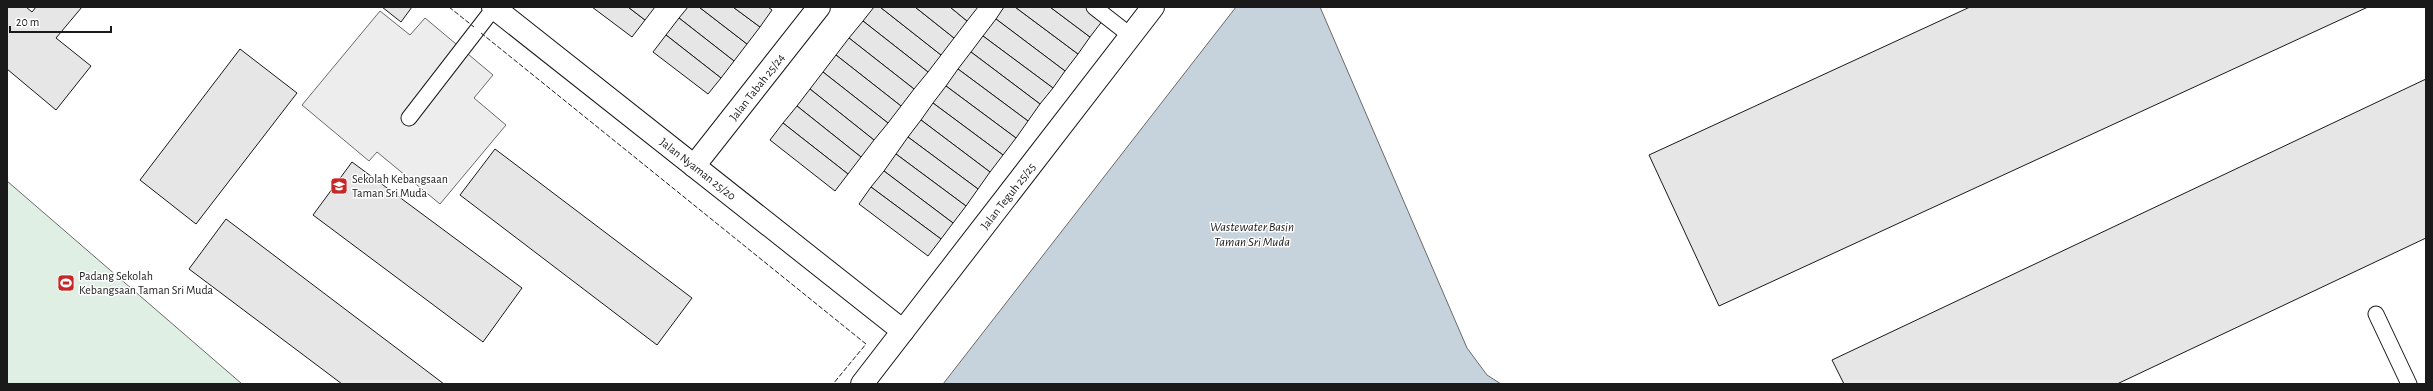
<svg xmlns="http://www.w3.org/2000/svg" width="2433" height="391" font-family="'Alegreya Sans',sans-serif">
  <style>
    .green { fill: #e0efe3; stroke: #6a6a6a }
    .parking { fill: #ededed; stroke: #6a6a6a }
    .water { fill: #c6d2dc; stroke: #6a6a6a }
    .building { fill: #e6e6e6; stroke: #1a1a1a }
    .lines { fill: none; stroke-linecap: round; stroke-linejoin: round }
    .service-casing { stroke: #1a1a1a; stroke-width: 17 }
    .minor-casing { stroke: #1a1a1a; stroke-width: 24 }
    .service { stroke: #fff; stroke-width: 15 }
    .minor { stroke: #fff; stroke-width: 22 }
    .fence { stroke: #1a1a1a; stroke-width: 1; stroke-dasharray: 5 2; stroke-linecap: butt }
    .labels { text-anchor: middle; stroke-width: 3; stroke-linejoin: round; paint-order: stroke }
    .street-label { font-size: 12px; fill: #1a1a1a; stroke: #fff }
    .poi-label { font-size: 12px; fill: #1a1a1a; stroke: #fff; text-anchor: start }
    .water-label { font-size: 13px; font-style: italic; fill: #1a1a1a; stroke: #fff }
  </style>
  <rect width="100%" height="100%" fill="#fff"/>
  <path class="green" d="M7 181 242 384H7Z"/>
  <path class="parking" d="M380 11 410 35 425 18 493 75 474 98 506 125 440 204 377 152 369 161 302 105Z"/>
  <path class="water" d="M1236 7H1320L1467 348 1487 375 1501 384H943Z"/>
  <g class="building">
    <path d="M7 7H26L32 12 36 7H82L56 38 91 66 56 110 7 69Z"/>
    <path d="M382 7H412L401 22Z"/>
    <path d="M592 7H628L645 20 632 37Z"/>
    <path d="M628 7H655L645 20Z"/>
    <path d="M688 7H699L747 44 734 61 679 18Z"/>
    <path d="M699 7H733L760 27 747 44Z"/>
    <path d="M733 7H768L772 10 760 27Z"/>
    <path d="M874 7H880L941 55 928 72 863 21Z"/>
    <path d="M880 7H915L954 38 941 55Z"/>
    <path d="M915 7H950L967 21 954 38Z"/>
    <path d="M950 7H978L967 21Z"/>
    <path d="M1004 7H1015L1078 54 1065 71 996 19Z"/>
    <path d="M1015 7H1050L1090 37 1078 54Z"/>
    <path d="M1050 7H1085L1103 20 1090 37Z"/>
    <path d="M1970 7H2368L1719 306 1649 155Z"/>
    <path d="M679 18 734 61 721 78 666 35Z"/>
    <path d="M996 19 1065 71 1053 88 983 36Z"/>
    <path d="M863 21 928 72 914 89 849 38Z"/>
    <path d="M666 35 721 78 708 94 653 52Z"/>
    <path d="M983 36 1053 88 1040 104 971 52Z"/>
    <path d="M849 38 914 89 901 106 836 55Z"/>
    <path d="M240 49 297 93 196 224 140 180Z"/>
    <path d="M971 52 1040 104 1028 121 958 69Z"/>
    <path d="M836 55 901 106 888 123 823 72Z"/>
    <path d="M958 69 1028 121 1016 138 946 86Z"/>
    <path d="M823 72 888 123 874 140 810 89Z"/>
    <path d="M2426 79V238L2117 384H1844L1832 360Z"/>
    <path d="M946 86 1016 138 1003 155 933 103Z"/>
    <path d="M810 89 874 140 861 157 797 106Z"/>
    <path d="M933 103 1003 155 990 172 921 120Z"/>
    <path d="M797 106 861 157 848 174 783 123Z"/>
    <path d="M921 120 990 172 978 189 908 137Z"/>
    <path d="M783 123 848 174 835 191 770 140Z"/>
    <path d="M908 137 978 189 966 206 896 154Z"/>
    <path d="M495 149 692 298 657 345 460 195Z"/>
    <path d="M896 154 966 206 953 223 884 171Z"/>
    <path d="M352 162 522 288 483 342 313 215Z"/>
    <path d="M884 171 953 223 941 239 871 187Z"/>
    <path d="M871 187 941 239 928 256 859 204Z"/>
    <path d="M226 219 444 384H342L189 269Z"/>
  </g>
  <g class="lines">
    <g class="service-casing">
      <g id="service">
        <path d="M1094 7 1131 36"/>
        <path d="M409 118 494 8"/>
        <path d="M2376 314 2409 384"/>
      </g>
    </g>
    <g class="minor-casing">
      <g id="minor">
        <path d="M493 7 903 331"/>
        <path d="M694 166 819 7"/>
        <path d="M862 384 1153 7"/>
      </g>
    </g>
    <use href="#service" class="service"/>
    <use href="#minor" class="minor"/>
    <g class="fence">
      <path d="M449 7 474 27"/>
      <path d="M481 33 866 344 833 384"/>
    </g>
  </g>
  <defs>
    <g id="school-square" transform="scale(0.9)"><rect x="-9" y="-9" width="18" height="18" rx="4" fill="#c62828" stroke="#fff"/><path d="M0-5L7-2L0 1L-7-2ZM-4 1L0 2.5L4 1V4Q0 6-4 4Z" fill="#fff"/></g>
    <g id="stadium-square" transform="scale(0.9)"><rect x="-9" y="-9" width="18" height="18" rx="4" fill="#c62828" stroke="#fff"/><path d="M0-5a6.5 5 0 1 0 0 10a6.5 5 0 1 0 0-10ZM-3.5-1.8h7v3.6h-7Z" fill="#fff"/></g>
  </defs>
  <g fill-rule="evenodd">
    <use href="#school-square" x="339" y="186"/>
    <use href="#stadium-square" x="66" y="283"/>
  </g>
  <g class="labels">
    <g class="street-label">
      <text transform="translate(757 87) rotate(-52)" y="4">Jalan Tabah 25/24</text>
      <text transform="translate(698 169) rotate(38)" y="4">Jalan Nyaman 25/20</text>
      <text transform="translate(1008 196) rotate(-52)" y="4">Jalan Teguh 25/25</text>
    </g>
    <g class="poi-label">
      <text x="352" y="183">Sekolah Kebangsaan<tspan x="352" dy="14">Taman Sri Muda</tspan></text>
      <text x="79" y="280">Padang Sekolah<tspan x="79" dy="14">Kebangsaan Taman Sri Muda</tspan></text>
    </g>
    <g class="water-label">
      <text x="1252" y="231">Wastewater Basin<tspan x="1252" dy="15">Taman Sri Muda</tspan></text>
    </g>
  </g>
  <rect width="2433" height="391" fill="none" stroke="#1a1a1a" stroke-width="16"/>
  <path d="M10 26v6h101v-6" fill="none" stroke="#1a1a1a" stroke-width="2"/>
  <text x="16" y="26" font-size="12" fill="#1a1a1a" stroke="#ffffff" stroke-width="3" paint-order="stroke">20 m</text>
</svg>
